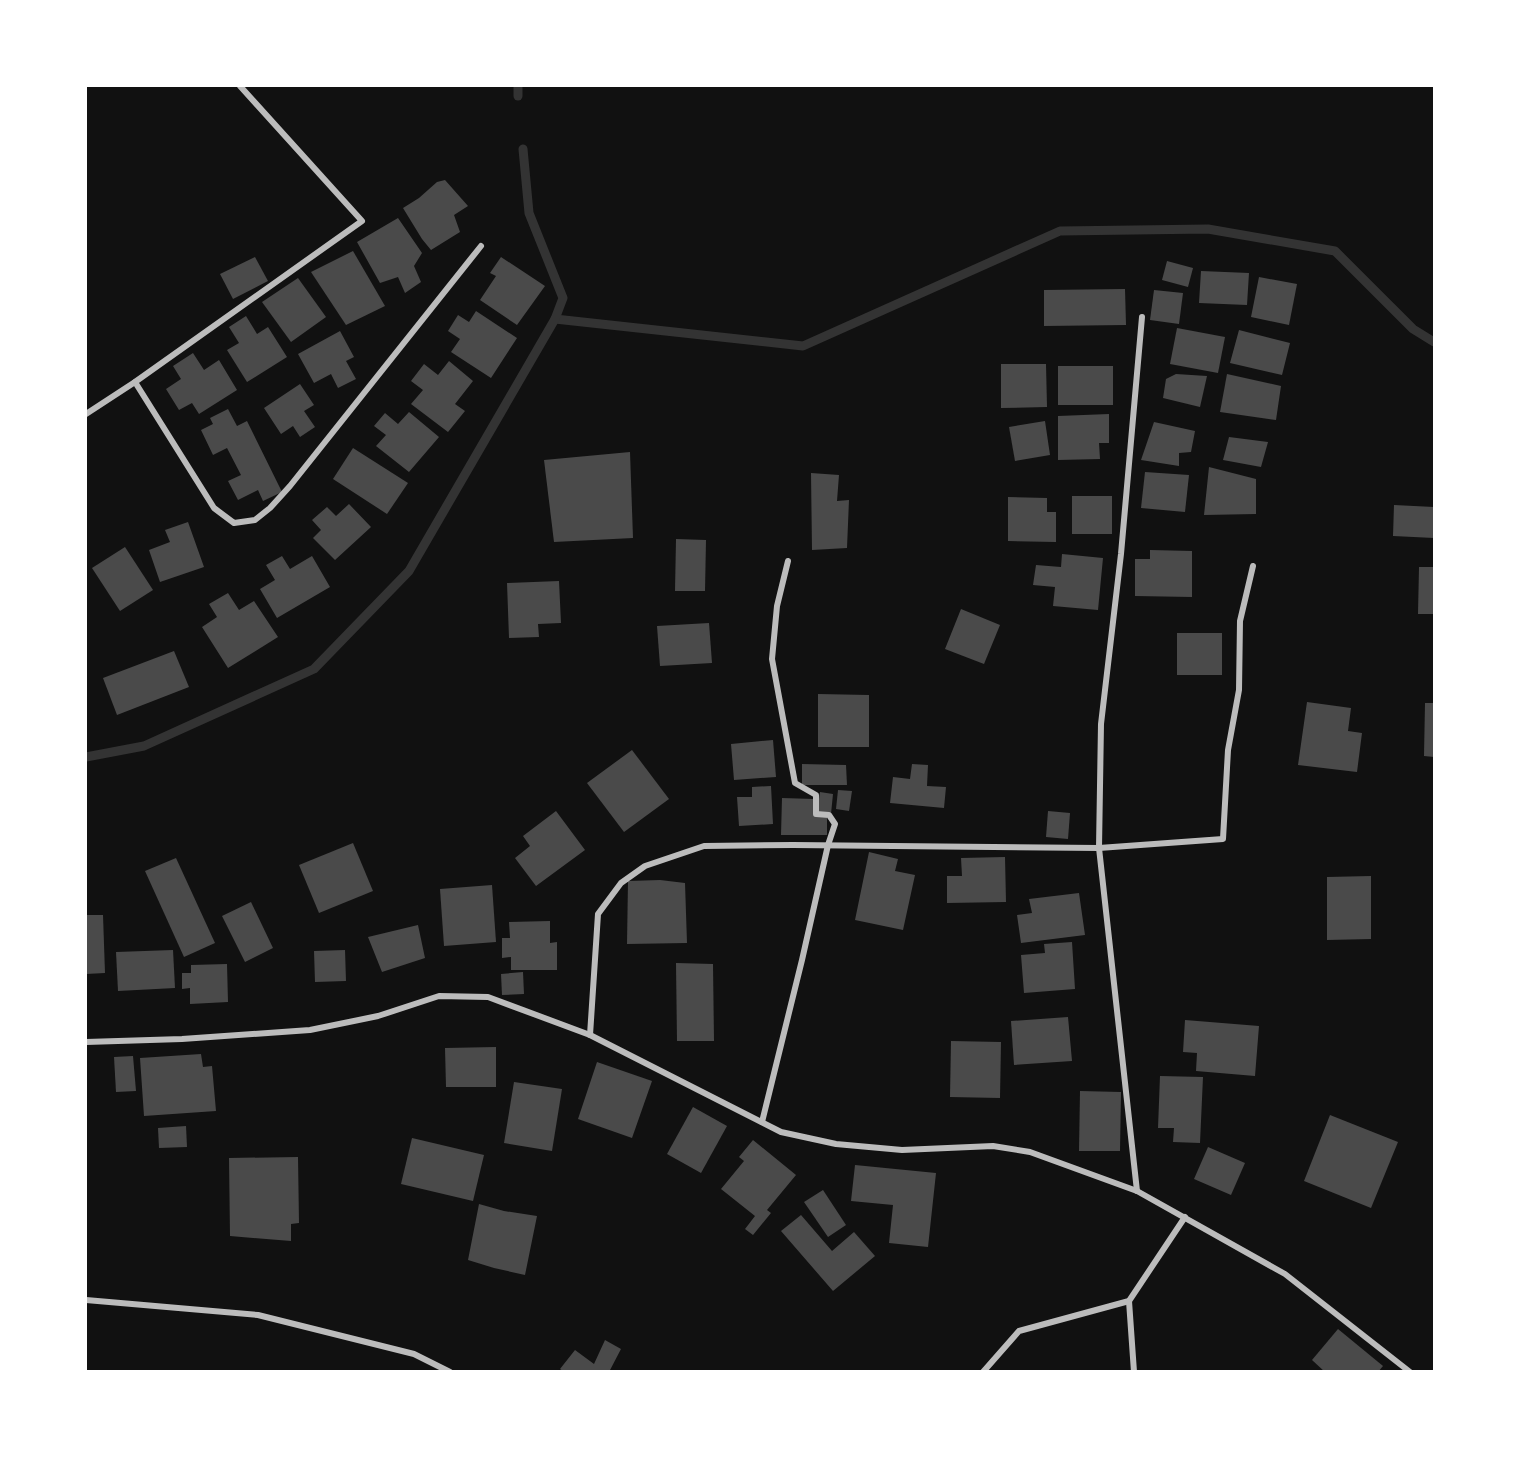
<svg xmlns="http://www.w3.org/2000/svg" width="1520" height="1457" font-family="'Noto Sans',sans-serif">
  <style>
    .lines { fill: none; stroke-linecap: round; stroke-linejoin: round }
    .stream { stroke: #333; stroke-width: 9 }
    .building { fill: #4a4a4a }
    .minor { stroke: #bcbcbc; stroke-width: 6 }
  </style>
  <rect width="100%" height="100%" fill="#111"/>
  <g class="lines">
    <g class="stream">
      <path d="M518 86V96"/>
      <path d="M555 319 803 346 1060 231 1208 229 1335 251 1413 329 1434 342"/>
      <path d="M86 757 144 746 314 669 409 571 555 319 563 298 529 213 523 149"/>
    </g>
  </g>
  <g class="building">
    <path d="M445 180 468 206 454 215 460 232 431 250 422 239 403 208 419 198 437 182Z"/>
    <path d="M398 218 422 253 414 266 421 282 405 293 398 277 380 283 357 242Z"/>
    <path d="M353 251 385 306 346 325 311 272Z"/>
    <path d="M255 257 268 281 233 299 220 274Z"/>
    <path d="M501 257 545 286 517 325 480 300 496 276 490 273Z"/>
    <path d="M1167 261 1193 268 1188 287 1162 280Z"/>
    <path d="M1201 271 1249 273 1247 305 1199 303Z"/>
    <path d="M1259 277 1297 284 1289 325 1251 317Z"/>
    <path d="M298 278 326 317 291 342 262 302Z"/>
    <path d="M1125 289 1126 325 1044 326V290Z"/>
    <path d="M1154 290 1183 293 1179 324 1150 320Z"/>
    <path d="M476 311 517 338 491 378 451 352 460 339 448 331 458 315 469 322Z"/>
    <path d="M246 316 257 334 268 327 287 357 247 382 227 350 239 343 229 327Z"/>
    <path d="M1177 328 1225 337 1218 373 1170 364Z"/>
    <path d="M1239 330 1290 343 1282 375 1230 363Z"/>
    <path d="M340 331 354 357 346 361 356 379 338 388 331 374 314 383 298 354Z"/>
    <path d="M193 353 204 370 219 360 237 390 199 414 192 403 179 410 166 389 181 379 173 366Z"/>
    <path d="M449 361 473 381 455 404 465 411 448 432 411 404 423 390 411 381 424 364 438 375Z"/>
    <path d="M1001 364H1046L1047 407 1001 408Z"/>
    <rect x="1058" y="366" width="55" height="39"/>
    <path d="M1176 374 1207 376 1200 407 1163 398 1166 379Z"/>
    <path d="M1227 374 1281 386 1276 420 1220 412Z"/>
    <path d="M300 384 314 405 304 411 315 427 300 437 293 426 281 434 264 408Z"/>
    <path d="M228 409 237 426 247 421 282 492 263 501 258 490 238 500 228 481 241 475 227 448 213 455 201 430 213 424 210 418Z"/>
    <path d="M409 412 439 437 409 472 376 446 386 435 374 426 385 413 398 424Z"/>
    <path d="M1109 414V443H1099L1100 459 1058 460V416Z"/>
    <path d="M1045 421 1050 455 1015 461 1009 427Z"/>
    <path d="M1154 422 1195 431 1191 452 1179 453V466L1141 460Z"/>
    <path d="M1229 437 1268 442 1261 467 1223 460Z"/>
    <path d="M353 448 408 483 387 514 333 479Z"/>
    <path d="M630 452 633 538 554 542 544 460Z"/>
    <path d="M1209 467 1256 479V514L1204 515Z"/>
    <path d="M1145 472 1189 475 1185 512 1141 508Z"/>
    <path d="M811 473 839 475 837 501 849 500 847 548 812 550Z"/>
    <rect x="1072" y="496" width="40" height="38"/>
    <path d="M1008 497 1047 498V512H1056V542L1008 541Z"/>
    <path d="M349 504 371 527 335 560 313 538 321 530 312 520 327 507 336 516Z"/>
    <path d="M1394 505 1434 507V538L1393 536Z"/>
    <path d="M188 522 204 567 160 582 149 550 170 542 165 530Z"/>
    <path d="M676 539 706 540 705 591H675Z"/>
    <path d="M125 547 153 590 120 611 92 568Z"/>
    <path d="M1150 550 1192 551V597L1135 596V559H1150Z"/>
    <path d="M1062 554 1103 558 1098 610 1053 606 1055 587 1033 585 1036 565 1061 567Z"/>
    <path d="M282 556 290 569 312 556 330 587 277 618 260 589 275 580 266 565Z"/>
    <path d="M1419 567H1434V614H1418Z"/>
    <path d="M559 581 561 623 538 624 539 637 509 638 507 583Z"/>
    <path d="M228 593 239 610 254 601 278 637 228 668 202 627 217 617 209 604Z"/>
    <path d="M961 609 1000 625 984 664 945 649Z"/>
    <path d="M709 623 712 663 660 666 657 626Z"/>
    <rect x="1177" y="633" width="45" height="42"/>
    <path d="M174 651 189 687 117 715 103 678Z"/>
    <path d="M818 694 869 695V747H818Z"/>
    <path d="M1307 702 1351 708 1348 731 1362 733 1357 772 1298 765Z"/>
    <path d="M1425 703H1434V757L1424 756Z"/>
    <path d="M773 740 776 777 734 780 731 744Z"/>
    <path d="M632 750 669 799 624 832 587 783Z"/>
    <path d="M802 764 846 765 847 785H802Z"/>
    <path d="M912 764 928 765 927 786 946 787 944 808 890 803 893 777 910 779Z"/>
    <path d="M771 786 773 824 739 826 737 797H752V787Z"/>
    <path d="M838 790 852 791 849 811 836 809Z"/>
    <path d="M820 792 833 794 831 814 817 812Z"/>
    <path d="M782 798 814 799V816H827V835H781Z"/>
    <path d="M556 811 585 850 536 886 515 858 530 846 523 836Z"/>
    <path d="M1048 811 1070 813 1068 839 1046 837Z"/>
    <path d="M353 843 373 891 319 913 299 865Z"/>
    <path d="M869 852 898 859 895 871 915 875 903 930 855 920Z"/>
    <path d="M1005 857 1006 902 947 903V876H962L961 858Z"/>
    <path d="M176 858 215 943 184 957 145 871Z"/>
    <path d="M1371 876V939L1327 940V877Z"/>
    <path d="M660 880 685 883 687 943 627 944 628 881Z"/>
    <path d="M492 885 496 942 444 946 440 889Z"/>
    <path d="M1079 893 1085 935 1021 943 1017 915 1032 913 1029 899Z"/>
    <path d="M251 902 273 948 245 962 222 916Z"/>
    <path d="M86 915H103L105 973 86 974Z"/>
    <path d="M550 921V943L557 942V970H511V957L502 958V938H510L509 922Z"/>
    <path d="M418 925 425 958 382 972 368 937Z"/>
    <path d="M1072 942 1075 989 1024 993 1021 955 1045 953 1044 944Z"/>
    <path d="M173 950 175 988 118 991 116 952Z"/>
    <path d="M345 950 346 981 315 982 314 951Z"/>
    <path d="M676 963 713 964 714 1041H677Z"/>
    <path d="M227 964 228 1002 190 1004V988L182 989V973H191V965Z"/>
    <path d="M523 972 524 994 502 995 501 974Z"/>
    <path d="M1068 1017 1072 1061 1014 1065 1011 1021Z"/>
    <path d="M1185 1020 1259 1026 1255 1076 1196 1071 1197 1053 1183 1052Z"/>
    <path d="M951 1041 1001 1042 1000 1098 950 1097Z"/>
    <path d="M496 1047V1087H446L445 1048Z"/>
    <path d="M201 1054 203 1067 212 1066 216 1111 144 1116 140 1058Z"/>
    <path d="M133 1056 136 1091 116 1092 114 1057Z"/>
    <path d="M597 1062 652 1081 632 1138 578 1119Z"/>
    <path d="M1160 1076 1203 1077 1200 1143 1173 1142 1174 1128H1158Z"/>
    <path d="M514 1082 562 1089 552 1151 504 1143Z"/>
    <path d="M1080 1091 1121 1092 1120 1151H1079Z"/>
    <path d="M693 1107 727 1126 701 1173 667 1154Z"/>
    <path d="M1330 1115 1398 1142 1371 1208 1304 1181Z"/>
    <path d="M186 1126 187 1147 159 1148 158 1128Z"/>
    <path d="M412 1138 484 1155 473 1201 401 1184Z"/>
    <path d="M753 1140 796 1175 767 1210 771 1213 753 1235 745 1229 755 1216 721 1189 744 1161 739 1157Z"/>
    <path d="M1208 1147 1245 1163 1231 1195 1194 1179Z"/>
    <path d="M298 1157 299 1223 291 1224V1241L230 1236 229 1158Z"/>
    <path d="M855 1165 936 1173 928 1247 889 1243 893 1205 851 1201Z"/>
    <path d="M823 1190 846 1225 828 1237 804 1202Z"/>
    <path d="M479 1204 504 1211 537 1216 525 1275 494 1268 468 1260Z"/>
    <path d="M801 1215 832 1251 854 1232 875 1256 833 1291 781 1231Z"/>
    <path d="M1338 1329 1383 1366 1378 1372H1325L1312 1360Z"/>
    <path d="M605 1340 621 1349 609 1372H564L560 1369 575 1350 594 1364Z"/>
  </g>
  <g class="lines">
    <g class="minor">
      <path d="M135 382 214 508 234 523 255 520 270 508 290 486 481 246"/>
      <path d="M86 414 135 382 362 221 240 86"/>
      <path d="M590 1035 598 914 621 883 645 866 704 846 793 845 1099 848 1223 839 1228 750 1239 690 1240 621 1253 566"/>
      <path d="M86 1042 182 1039 310 1030 378 1016 439 996 488 997 590 1035 781 1132 836 1144 902 1150 993 1146 1030 1152 1137 1191 1285 1274 1410 1372"/>
      <path d="M762 1122 802 960 828 845 835 824 829 815 816 814V795L795 783 772 659 777 606 788 561"/>
      <path d="M1137 1191 1099 848 1101 724 1121 554 1142 317"/>
      <path d="M86 1300 258 1315 414 1354 450 1372"/>
      <path d="M1129 1301 1134 1372"/>
      <path d="M983 1372 1019 1331 1129 1301 1185 1217"/>
    </g>
  </g>
  <rect width="1520" height="1457" fill="none" stroke="#ffffff" stroke-width="174"/>
</svg>
